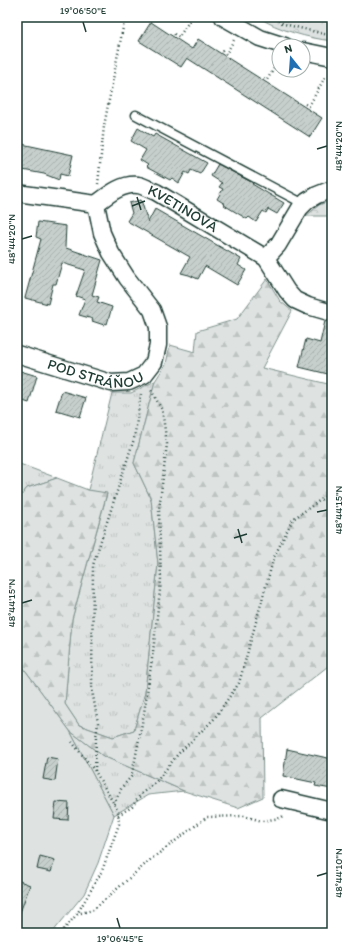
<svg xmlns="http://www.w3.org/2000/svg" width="349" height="950" font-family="Itim,sans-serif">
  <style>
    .grass { fill: url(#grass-tufts); stroke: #7e908b }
    .forest { fill: url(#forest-firs); stroke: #7e908b }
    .park { fill: url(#park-crowns); stroke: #7e908b }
    .garden { fill: #dee3e2; stroke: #7e908b }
    .building { fill: url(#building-hatch); stroke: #1f3d34 }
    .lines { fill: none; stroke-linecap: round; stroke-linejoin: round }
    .lane-casing { stroke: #1f3d34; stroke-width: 11 }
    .street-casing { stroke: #1f3d34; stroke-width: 19 }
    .path { stroke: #1f3d34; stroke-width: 2.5; stroke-dasharray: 1 3; stroke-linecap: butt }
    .lane { stroke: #fff; stroke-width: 8 }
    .street { stroke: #fff; stroke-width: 16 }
    .ticks { fill: none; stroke: #1f3d34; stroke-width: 1.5 }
    .labels { text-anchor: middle; stroke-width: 3; stroke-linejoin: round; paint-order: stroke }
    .street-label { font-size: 15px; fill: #1f3d34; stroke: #fff }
    .neatline { fill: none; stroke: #1f3d34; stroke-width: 1.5 }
    .ticks-label { font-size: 10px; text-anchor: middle; fill: #1f3d34 }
  </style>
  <defs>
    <pattern id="grass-tufts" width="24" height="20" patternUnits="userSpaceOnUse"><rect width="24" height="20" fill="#dee3e2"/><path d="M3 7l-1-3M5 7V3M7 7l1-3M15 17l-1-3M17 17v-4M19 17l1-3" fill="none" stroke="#bec4c2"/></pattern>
    <pattern id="forest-firs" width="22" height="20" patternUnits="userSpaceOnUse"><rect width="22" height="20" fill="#dee3e2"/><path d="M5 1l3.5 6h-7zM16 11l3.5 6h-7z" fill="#bec4c2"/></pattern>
    <pattern id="park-crowns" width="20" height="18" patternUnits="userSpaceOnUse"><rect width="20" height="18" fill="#dee3e2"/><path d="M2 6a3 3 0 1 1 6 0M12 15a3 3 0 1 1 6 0" fill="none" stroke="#bec4c2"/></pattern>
    <pattern id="building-hatch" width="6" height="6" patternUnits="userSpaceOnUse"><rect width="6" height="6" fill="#c7cfcc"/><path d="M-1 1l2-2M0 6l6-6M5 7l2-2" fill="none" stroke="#aab3b0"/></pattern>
  </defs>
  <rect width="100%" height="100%" fill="#fff"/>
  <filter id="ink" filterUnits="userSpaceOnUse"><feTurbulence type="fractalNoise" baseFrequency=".025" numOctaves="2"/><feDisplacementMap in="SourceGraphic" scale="8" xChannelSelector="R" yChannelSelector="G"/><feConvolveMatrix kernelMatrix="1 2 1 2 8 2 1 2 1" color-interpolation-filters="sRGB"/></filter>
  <g filter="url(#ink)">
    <g class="grass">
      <path d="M155 381 134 463 151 499 158 564 145 693 134 730 113 737 79 725 65 704 72 619 107 494 88 490 112 393H131Z"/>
      <path d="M17 463 57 478 27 488 17 501Z"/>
      <path d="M70 731 103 756 184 791 148 795 114 815Z"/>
    </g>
    <path class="forest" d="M267 279 280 301 292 311 262 368 332 385V663L262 718 263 797 238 808 184 791 103 756 70 731 17 659V501L27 488 57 478 88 490 107 493 72 619 65 704 79 725 113 737 134 730 145 693 158 564 151 499 134 463 155 381 166 364 170 345 195 352 197 331 237 319Z"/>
    <g class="park">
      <path d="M258 17H332V41C308 38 278 30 258 17Z"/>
      <path d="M332 200V216H306L319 205Z"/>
    </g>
    <path class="garden" d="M17 659 70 731 114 815 98 863 84 894 52 933H17Z"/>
    <g class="building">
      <path d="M151 22 192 49 198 39 322 118 310 137 187 58 181 67 139 41Z"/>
      <path d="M138 128 153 137 155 134 207 163 200 174 191 170 189 174 185 172 179 183 172 178 170 180 146 167 148 165 140 160 146 150 131 141Z"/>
      <path d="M17 143 73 155 68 176 60 174 59 180 44 174 17 169Z"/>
      <path d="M218 164 253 183 252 184 284 203 277 214 268 209 266 213 263 211 256 222 249 217 247 219 224 205 225 204 217 199 223 189 219 187 222 183 211 176Z"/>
      <path d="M141 200 148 222 155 209 241 259 238 265 246 270 237 285 205 266 198 279 189 275 181 273 190 257 127 221 132 213 129 203Z"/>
      <path d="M38 222 66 226 65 247 66 248 102 260 92 295 99 297 97 302 112 307 107 324 105 323 104 325 92 321 93 319 79 315 85 299 76 296 85 270 62 263 56 284H53L48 304 25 298 41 239 36 237Z"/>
      <path d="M325 321 332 322V375L299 367 306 339 320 343Z"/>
      <path d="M17 370 37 376 29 403 17 399Z"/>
      <path d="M62 391 86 398 80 417 56 410Z"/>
      <path d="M287 749 332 759V789L315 786 316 783 283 776Z"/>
      <path d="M47 757 58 759 55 781 43 779Z"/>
      <path d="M56 802 69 803 68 820 54 819Z"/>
      <path d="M40 856 55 860 51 872 37 869Z"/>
      <path d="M17 880 30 885 18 918 17 917Z"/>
    </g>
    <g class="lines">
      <g class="lane-casing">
        <path id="lane" d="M136 115 304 204"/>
      </g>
      <g class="street-casing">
        <g id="street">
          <path d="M223 17 260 38 285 46"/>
          <path d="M303 51 332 57"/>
          <path d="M17 193 96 204"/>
          <path id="s1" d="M96 204C108 195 122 183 138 185 144 186 150 190 156 192L266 258 287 291 295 300 308 306 332 313"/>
          <path d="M266 258 278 245 300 208 307 201 317 195 332 189"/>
          <path id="s2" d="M17 354 111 383 129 382 144 375 154 362 158 345V327L152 310 127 278 111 253 102 233 96 204"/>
          <path d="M281 799 332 811"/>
        </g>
      </g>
      <g class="path">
        <path d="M271 17 284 24 332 36"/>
        <path d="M174 34 179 37 192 17"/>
        <path d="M222 51 226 54 234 40"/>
        <path d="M264 78 267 80 279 60"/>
        <path d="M305 104 309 106 325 77"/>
        <path d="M98 184 104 126 125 17"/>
        <path d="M95 771 96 737 98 723 92 690 93 565 134 439 141 394"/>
        <path d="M114 804 122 787 131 777 135 760 144 713 153 652 161 581 159 509 167 444 162 410 150 388"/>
        <path d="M118 815 132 807 141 794 156 782 178 754 214 719 239 683 274 557 293 519 332 492"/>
        <path d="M77 914 93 910 150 860 207 817 244 816 262 821 280 818 285 815"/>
        <path d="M61 933 77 914 102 871 119 824 118 811 95 771 72 742"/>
      </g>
      <use href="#lane" class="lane"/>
      <use href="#street" class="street"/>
    </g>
  </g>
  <path class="ticks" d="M83 22 86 32M317 149 327 146M137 197 141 210M132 206 145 201M22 239 32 236M317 512 327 510M238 529 242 543M234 538 247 534M22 603 32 600M317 876 327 873M117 918 120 928"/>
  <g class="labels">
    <g class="street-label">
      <text dy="5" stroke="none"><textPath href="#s1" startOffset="98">KVETINOVÁ</textPath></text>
      <text dy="5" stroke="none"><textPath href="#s2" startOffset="82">POD STRÁŇOU</textPath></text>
    </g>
  </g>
  <rect width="349" height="950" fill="none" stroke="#fff" stroke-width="44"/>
  <g transform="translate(291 58) rotate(343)"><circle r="19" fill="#ffffff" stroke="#a5b1ae"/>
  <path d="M0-3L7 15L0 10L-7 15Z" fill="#1f6fb2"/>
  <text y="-6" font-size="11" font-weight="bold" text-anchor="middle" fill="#1f3d34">N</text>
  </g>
  <rect x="22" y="22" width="305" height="906" class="neatline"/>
  <g class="ticks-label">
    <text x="83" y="14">19°06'50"E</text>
    <text transform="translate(338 146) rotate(-90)" y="4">48°44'20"N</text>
    <text transform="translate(11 239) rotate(-90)" y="4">48°44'20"N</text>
    <text transform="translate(338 510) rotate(-90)" y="4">48°44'15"N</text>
    <text transform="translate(11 603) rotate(-90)" y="4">48°44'15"N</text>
    <text transform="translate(338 873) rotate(-90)" y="4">48°44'10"N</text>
    <text x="120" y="942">19°06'45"E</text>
  </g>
</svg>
